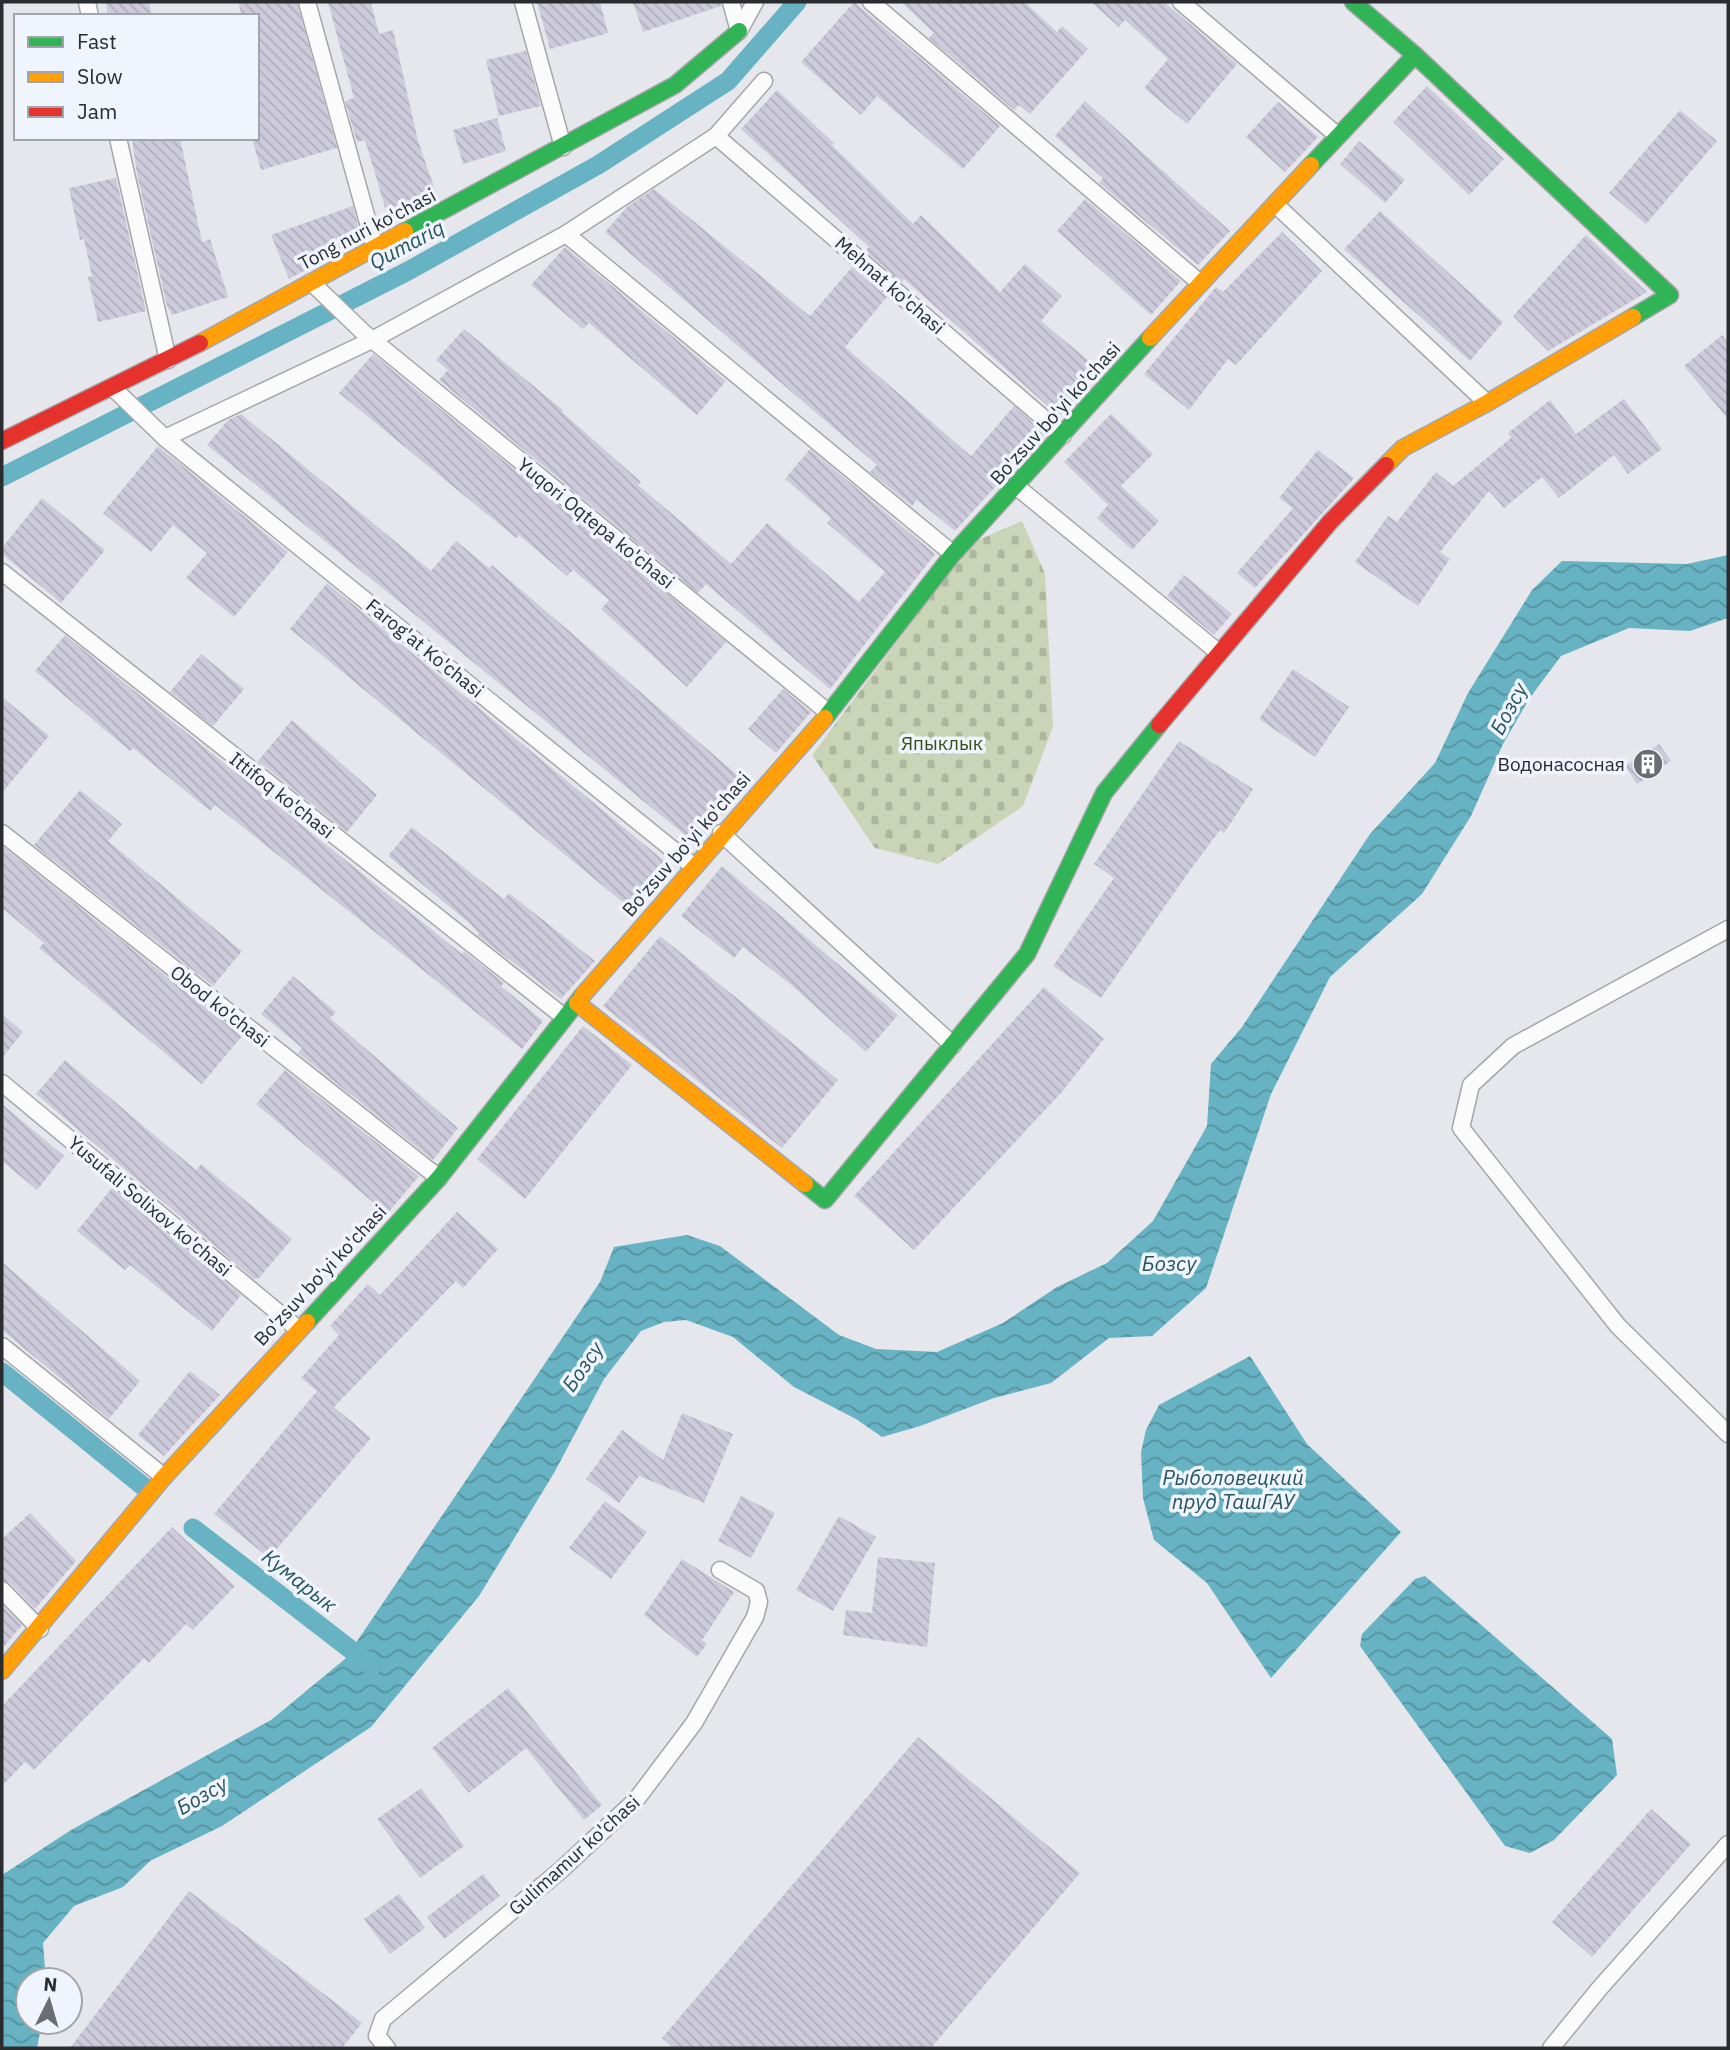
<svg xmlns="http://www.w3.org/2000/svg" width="1730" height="2050" font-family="'IBM Plex Sans',sans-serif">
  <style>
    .cemetery { fill: url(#cemetery-stones) }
    .water { fill: url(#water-waves) }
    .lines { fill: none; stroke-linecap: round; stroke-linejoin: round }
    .canal { stroke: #67b3c3; stroke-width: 19 }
    .building { fill: url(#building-back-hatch) }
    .street-casing { stroke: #a5a6aa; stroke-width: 19 }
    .fast-casing { stroke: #a5a6aa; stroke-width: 19 }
    .slow-casing { stroke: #a5a6aa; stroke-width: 19 }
    .jam-casing { stroke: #a5a6aa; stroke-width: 19 }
    .street { stroke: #fbfbfc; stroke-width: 16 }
    .fast { stroke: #30b455; stroke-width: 16 }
    .slow { stroke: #ff9f0a; stroke-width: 16 }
    .jam { stroke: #e5322d; stroke-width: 16 }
    .labels { text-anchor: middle; stroke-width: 7; stroke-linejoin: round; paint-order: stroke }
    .street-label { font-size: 19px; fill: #2a2c30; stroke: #eff4fd }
    .park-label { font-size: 19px; fill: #3d4b16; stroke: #eff4fd }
    .poi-label { font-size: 19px; fill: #2a2c30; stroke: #eff4fd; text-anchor: end }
    .water-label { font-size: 21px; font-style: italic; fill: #27545d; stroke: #eff4fd }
  </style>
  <defs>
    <pattern id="cemetery-stones" width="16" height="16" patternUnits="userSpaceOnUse" patternTransform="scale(1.75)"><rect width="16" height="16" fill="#c9d5b6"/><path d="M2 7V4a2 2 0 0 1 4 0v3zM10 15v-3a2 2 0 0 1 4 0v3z" fill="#adb79d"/></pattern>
    <pattern id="water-waves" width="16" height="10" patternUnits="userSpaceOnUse" patternTransform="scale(1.75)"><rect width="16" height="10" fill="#67b3c3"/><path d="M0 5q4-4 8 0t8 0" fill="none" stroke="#55929f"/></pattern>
    <pattern id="building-back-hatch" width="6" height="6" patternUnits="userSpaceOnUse" patternTransform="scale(1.75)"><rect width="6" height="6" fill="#cdcbdb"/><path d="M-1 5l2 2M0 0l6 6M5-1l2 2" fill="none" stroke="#b0aebc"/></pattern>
  </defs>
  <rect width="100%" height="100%" fill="#e5e7ec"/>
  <path class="cemetery" d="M1022 521 1045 574 1053 727 1023 806 938 864 875 848 812 755 971 543Z"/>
  <g class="water">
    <path d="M1728 555V618L1690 631 1629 628 1561 656 1529 699 1503 744 1471 816 1422 894 1330 977 1271 1094 1206 1288 1152 1336 1109 1338 1051 1383 994 1398 920 1426 882 1437 856 1419 794 1387 733 1337 686 1320 664 1322 641 1331 604 1379 554 1473 479 1596 371 1727 222 1826 150 1861 123 1887 74 1906 43 1943 46 1980H28V2022H42L37 2048H2V1875L71 1830 271 1720 345 1659 600 1282 614 1247 687 1235 720 1246 839 1335 876 1349 937 1352 1003 1323 1057 1287 1107 1263 1153 1221 1207 1126 1211 1064 1242 1027 1370 834 1435 763 1468 693 1532 590 1562 561 1687 564Z"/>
    <path d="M1250 1356 1307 1444 1401 1532 1271 1678 1207 1583 1154 1540 1143 1498 1141 1452 1146 1430 1159 1405Z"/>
    <path d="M1425 1576 1612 1739 1617 1775 1554 1840 1530 1853 1505 1846 1360 1646 1362 1634 1415 1579Z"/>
  </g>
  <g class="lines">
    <g class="canal">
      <path d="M2 477 408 271 598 165 728 81 797 2"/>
      <path d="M2 1372 144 1487"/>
      <path d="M193 1528 372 1666"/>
    </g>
  </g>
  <g class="building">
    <path d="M106 2H149L152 16H108Z"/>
    <path d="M238 2H297L337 148 261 170 252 138H257V16H242Z"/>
    <path d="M328 2H371L379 34 393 30 418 141 438 198 390 224 365 140 357 142 345 101 354 98Z"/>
    <path d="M537 2H600L608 33 550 49Z"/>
    <path d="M633 2H721V6L643 32Z"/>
    <path d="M854 2 1000 126 963 169 877 96 861 115 801 62Z"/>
    <path d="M901 2H1025L1057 32 1062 26 1088 49 1030 114 1019 105 1014 110 929 38 934 33Z"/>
    <path d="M1091 2H1164L1237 64 1187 124 1144 88 1168 59 1125 20 1119 27Z"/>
    <path d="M526 51 541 106 499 116 486 60Z"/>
    <path d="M1427 86 1504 159 1469 195 1393 122Z"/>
    <path d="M777 90 834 143 832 145 913 224 921 215 1000 292 1025 264 1062 296 1041 321 1101 371 1059 416 904 279 901 282 865 251 869 247 741 129Z"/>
    <path d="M1085 101 1230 231 1198 265 1099 183 1103 178 1055 136Z"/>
    <path d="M1278 102 1318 137 1285 172 1246 137Z"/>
    <path d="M1680 110 1717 141 1646 224 1609 193Z"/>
    <path d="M497 118 506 151 463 164 453 130Z"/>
    <path d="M132 138H180L202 242 210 239 228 297 172 315 167 306 137 174Z"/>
    <path d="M1359 141 1405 180 1385 203 1340 164Z"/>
    <path d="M116 178 146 311 98 322 88 277 92 276 84 239 80 240 69 188Z"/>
    <path d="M654 189 810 316 852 267 887 297 845 347 971 456 1014 406 1044 433 955 531 917 500 912 506 870 472 877 465 605 232 628 206Z"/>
    <path d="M1085 199 1181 281 1151 315 1057 231Z"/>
    <path d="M353 206 362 239 289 279 271 235Z"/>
    <path d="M1380 211 1503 322 1470 361 1344 249Z"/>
    <path d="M1282 232 1322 271 1236 365 1228 359 1189 410 1144 374 1216 287 1223 292Z"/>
    <path d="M1586 235 1647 292 1548 351 1513 316Z"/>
    <path d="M565 247 726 381 697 415 589 323 583 329 531 285Z"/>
    <path d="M464 329 563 410 562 412 641 482 638 485 731 564 767 523 859 602 885 572 827 523 831 518 785 479 810 449 935 554 830 689 706 584 698 593 439 380 448 370 436 360Z"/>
    <path d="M1722 335 1728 343V419L1684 366Z"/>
    <path d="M373 354 726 642 687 687 601 609 609 600 573 570 567 576 519 535 516 538 339 393Z"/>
    <path d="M1624 399 1662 449 1628 474 1614 455 1559 498 1542 477 1504 508 1489 491 1440 552 1450 559 1418 606 1355 562 1388 516 1397 522 1436 472 1453 486 1511 438 1508 433 1550 400 1576 434Z"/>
    <path d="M241 414 431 571 456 541 489 568 492 565 748 784 696 844 207 445 228 420Z"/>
    <path d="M1111 414 1153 454 1121 486 1159 521 1132 550 1097 518 1108 505 1064 462Z"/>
    <path d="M158 446 288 552 234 617 186 578 207 553 173 525 151 552 103 513Z"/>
    <path d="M1318 450 1354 478 1255 588 1237 573 1293 508 1279 498Z"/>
    <path d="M42 498 105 550 61 603 2 554V548Z"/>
    <path d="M1184 575 1232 614 1214 635 1167 596Z"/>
    <path d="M327 583 674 869 636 913 290 629Z"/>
    <path d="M65 635 462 954 464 951 504 983 501 986 543 1021 522 1049 215 805 210 811 133 748 130 751 35 671Z"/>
    <path d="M201 654 244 689 213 726 170 692Z"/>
    <path d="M1293 669 1349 707 1315 757 1259 719Z"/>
    <path d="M783 689 811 712 776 753 748 729Z"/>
    <path d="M2 697 49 736 2 793Z"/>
    <path d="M292 720 377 795 347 832 258 761Z"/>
    <path d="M1179 741 1253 789 1224 833 1220 830 1193 866 1101 998 1053 966 1114 878 1094 864Z"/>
    <path d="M1659 744 1671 761 1637 784 1625 766Z"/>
    <path d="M80 790 122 824 108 841 242 951 213 986 34 845Z"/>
    <path d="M412 827 504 899 509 893 595 961 561 999 477 935 479 933 468 922 388 856Z"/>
    <path d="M2 846 242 1036 202 1084 39 948 44 943 2 908Z"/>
    <path d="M722 866 898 1015 866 1052 790 984 743 947 734 958 681 916Z"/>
    <path d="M660 936 838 1080 782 1148 603 1006Z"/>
    <path d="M293 976 336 1012 330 1018 458 1128 433 1160 298 1053 302 1048 261 1014Z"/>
    <path d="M1044 987 1104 1039 1061 1093 914 1250 854 1196Z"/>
    <path d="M2 1014 23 1032 2 1058Z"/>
    <path d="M583 1026 632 1065 525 1199 477 1159Z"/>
    <path d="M65 1060 196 1170 201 1164 292 1239 259 1278 254 1279 36 1094Z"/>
    <path d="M285 1070 419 1176 387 1214 256 1104Z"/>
    <path d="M2 1104 64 1156 37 1190 2 1161Z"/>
    <path d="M112 1188 241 1295 212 1331 130 1265 125 1270 77 1231Z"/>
    <path d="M457 1212 498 1249 463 1288 456 1281 334 1407 371 1438 269 1558 214 1514 317 1391 301 1378 339 1335 330 1326 368 1284 380 1295Z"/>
    <path d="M2 1262 140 1381 109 1419 2 1330Z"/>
    <path d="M190 1371 220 1395 164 1456 138 1435Z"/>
    <path d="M682 1413 733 1434 704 1503 639 1476 619 1503 586 1479 622 1430 663 1460Z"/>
    <path d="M741 1496 775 1513 751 1558 718 1541Z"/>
    <path d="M605 1501 647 1532 611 1579 569 1548Z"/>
    <path d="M30 1513 76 1561 35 1609 10 1583 2 1580V1539Z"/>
    <path d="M839 1516 876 1537 833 1611 796 1590Z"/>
    <path d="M172 1527 235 1586 193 1630 186 1624 149 1663 144 1658 34 1770 25 1762 2 1786V1706Z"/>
    <path d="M878 1557 935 1563 927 1647 843 1635 846 1610 872 1613Z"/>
    <path d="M682 1559 734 1592 702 1640 707 1644 697 1657 644 1615Z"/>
    <path d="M2 1605 22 1625 2 1649Z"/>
    <path d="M508 1688 602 1805 584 1820 526 1748 469 1793 432 1748Z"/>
    <path d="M918 1737 1080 1873 931 2048H674L662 2038Z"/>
    <path d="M421 1788 464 1846 420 1878 377 1819Z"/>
    <path d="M1651 1809 1691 1844 1592 1957 1552 1922Z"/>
    <path d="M483 1874 500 1896 444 1939 427 1917Z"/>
    <path d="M189 1891 362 2023 342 2048H70Z"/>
    <path d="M399 1894 425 1928 390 1954 364 1919Z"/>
  </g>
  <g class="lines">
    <g class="street-casing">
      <g id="street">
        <path d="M87 2 90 16"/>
        <path d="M307 2 375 248"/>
        <path d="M523 2 563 147"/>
        <path d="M731 2 739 31"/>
        <path d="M871 2 1200 283"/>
        <path d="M1181 2 1338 136"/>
        <path d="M739 31 755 2"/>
        <path d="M716 136 1063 435"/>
        <path d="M118 138 168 360"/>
        <path d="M1275 204 1487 403"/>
        <path d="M566 234 953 554"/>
        <path d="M311 282 364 333 829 713"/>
        <path d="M112 387 165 438 693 866"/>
        <path d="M165 438 372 340 566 234 716 136 764 81"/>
        <path d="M1017 487 1218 652"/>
        <path d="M2 572 564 1017"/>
        <path d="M2 833 439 1178"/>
        <path d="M721 833 953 1045"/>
        <path d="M1728 929 1513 1046 1471 1085 1461 1128 1618 1326 1728 1434"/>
        <path d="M2 1083 298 1329"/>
        <path d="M2 1346 164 1477"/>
        <path d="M2 1590 40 1629"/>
        <path d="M387 2048 377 2036 383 2019 562 1869 636 1800 694 1723 755 1617 759 1602 756 1591 720 1570"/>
        <path d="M1551 2048 1599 1989 1728 1844"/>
      </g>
    </g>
    <g class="fast-casing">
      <g id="fast">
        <path d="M1353 2 1415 55 1670 295 1633 317"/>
        <path d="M1311 165 1415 55"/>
        <path d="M405 231 675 85 739 31"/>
        <path d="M825 718 953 554 1150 338"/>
        <path d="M805 1184 825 1200 1027 954 1104 793 1159 725"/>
        <path d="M307 1322 439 1178 582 996"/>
      </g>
    </g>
    <g class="slow-casing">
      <g id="slow">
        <path d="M1150 338 1311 165"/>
        <path d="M200 343 405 231"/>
        <path d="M1386 465 1403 448 1487 403 1633 317"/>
        <path d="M582 996 825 718"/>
        <path d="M577 1003 805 1184"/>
        <path d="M2 1671 164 1477 307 1322"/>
      </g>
    </g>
    <g class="jam-casing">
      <g id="jam">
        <path d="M2 441 200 343"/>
        <path d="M1159 725 1330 522 1386 465"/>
      </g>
    </g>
    <use href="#street" class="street"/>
    <use href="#fast" class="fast"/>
    <use href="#slow" class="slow"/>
    <use href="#jam" class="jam"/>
  </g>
  <defs>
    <g id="building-disc" transform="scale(1.575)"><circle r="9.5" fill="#6b6d72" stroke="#eff4fd"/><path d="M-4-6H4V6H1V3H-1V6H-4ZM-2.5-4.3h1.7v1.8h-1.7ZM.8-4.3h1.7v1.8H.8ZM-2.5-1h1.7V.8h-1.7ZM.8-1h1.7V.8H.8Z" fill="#fff"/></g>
  </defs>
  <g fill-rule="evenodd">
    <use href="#building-disc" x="1648" y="764"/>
  </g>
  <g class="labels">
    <g class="street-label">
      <text transform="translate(367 229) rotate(-28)" y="7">Tong nuri ko'chasi</text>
      <text transform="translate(890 285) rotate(41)" y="7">Mehnat ko'chasi</text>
      <text transform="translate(1055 413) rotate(-48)" y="7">Bo'zsuv bo'yi ko'chasi</text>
      <text transform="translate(596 523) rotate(39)" y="7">Yuqori Oqtepa ko'chasi</text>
      <text transform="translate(425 648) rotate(39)" y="7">Farog'at Ko'chasi</text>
      <text transform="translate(282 795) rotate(38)" y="7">Ittifoq ko'chasi</text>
      <text transform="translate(686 844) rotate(-49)" y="7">Bo'zsuv bo'yi ko'chasi</text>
      <text transform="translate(220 1006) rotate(38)" y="7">Obod ko'chasi</text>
      <text transform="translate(150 1206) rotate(40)" y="7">Yusufali Solixov ko'chasi</text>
      <text transform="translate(320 1275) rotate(-47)" y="7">Bo'zsuv bo'yi ko'chasi</text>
      <text transform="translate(574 1855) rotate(-42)" y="7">Gulimamur ko'chasi</text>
    </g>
    <g class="park-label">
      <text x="942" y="750">Япыклык</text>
    </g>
    <g class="poi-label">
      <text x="1625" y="771">Водонасосная</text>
    </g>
    <g class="water-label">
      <text transform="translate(407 245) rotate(-28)" y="7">Qumariq</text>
      <text transform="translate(1509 709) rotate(-62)" y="7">Бозсу</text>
      <text x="1169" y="1271">Бозсу</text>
      <text transform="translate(583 1367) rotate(-55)" y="7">Бозсу</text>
      <text x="1233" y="1485">Рыболовецкий<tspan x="1233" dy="24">пруд ТашГАУ</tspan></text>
      <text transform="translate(299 1581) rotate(38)" y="7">Кумарык</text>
      <text transform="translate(202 1796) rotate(-30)" y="7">Бозсу</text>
    </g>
  </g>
  <rect width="1730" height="2050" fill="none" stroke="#2a2c30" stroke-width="7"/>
  <rect x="14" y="14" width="245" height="126" fill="#eff4fd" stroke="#a0a4ab" stroke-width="2"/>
  <rect x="28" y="37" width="35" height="10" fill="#30b455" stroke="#a0a4ab" stroke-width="2"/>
  <text x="77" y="49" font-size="21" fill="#2a2c30">Fast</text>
  <rect x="28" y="72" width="35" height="10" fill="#ff9f0a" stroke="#a0a4ab" stroke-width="2"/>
  <text x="77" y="84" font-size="21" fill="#2a2c30">Slow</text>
  <rect x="28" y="107" width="35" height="10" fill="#e5322d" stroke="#a0a4ab" stroke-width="2"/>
  <text x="77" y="119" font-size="21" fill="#2a2c30">Jam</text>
  <g transform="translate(49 2001) rotate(5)"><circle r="33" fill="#eff4fd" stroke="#a0a4ab" stroke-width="2"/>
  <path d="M0-5L12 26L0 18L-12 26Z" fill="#6b6d72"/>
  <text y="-10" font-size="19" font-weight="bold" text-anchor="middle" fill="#2a2c30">N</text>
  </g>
</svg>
